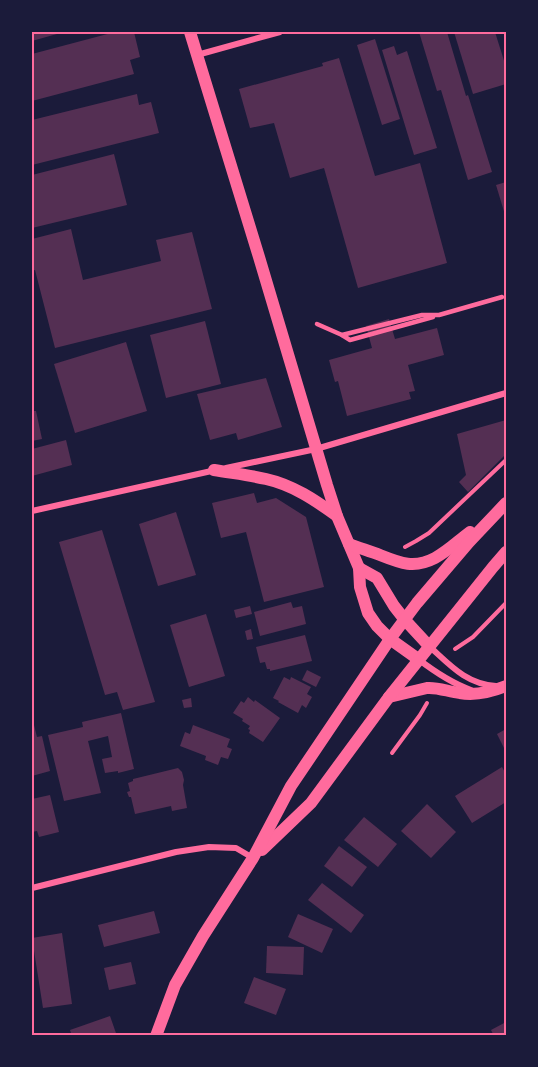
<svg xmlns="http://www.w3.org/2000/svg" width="538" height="1067" font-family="Quicksand,sans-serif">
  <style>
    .building { fill: #542f53 }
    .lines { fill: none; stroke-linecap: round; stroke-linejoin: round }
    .path { stroke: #ff6b9d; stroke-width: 4 }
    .service { stroke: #ff6b9d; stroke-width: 4.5 }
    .minor { stroke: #ff6b9d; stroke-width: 6 }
    .secondary { stroke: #ff6b9d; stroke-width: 12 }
    .neatline { fill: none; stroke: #ff6b9d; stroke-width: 2 }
  </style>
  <rect width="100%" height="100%" fill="#1b1b3a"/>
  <g class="building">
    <path d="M32 32H64L32 41Z"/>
    <path d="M115 32H134L140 57 130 60 134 74 32 101V54Z"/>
    <path d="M419 32H447L466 96 468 95 492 172 468 180 441 90 437 91Z"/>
    <path d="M454 32H495L506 67V84L473 94Z"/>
    <path d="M375 39 400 119 382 125 357 45Z"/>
    <path d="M394 46 397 55 407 51 437 148 414 155 382 50Z"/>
    <path d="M339 58 375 176 420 163 447 263 358 288 324 168 290 178 274 123 250 128 239 89 323 66 322 63Z"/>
    <path d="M137 94 139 105 151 102 159 133 32 165V120Z"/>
    <path d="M114 154 127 205 32 228V175Z"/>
    <path d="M506 182V218L496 185Z"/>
    <path d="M71 229 83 280 161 261 156 240 192 232 212 309 55 348 35 270 32 271V239Z"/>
    <path d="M389 319 395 339 437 328 444 355 408 365 415 391 409 392 411 399 347 416 338 381 335 382 329 360 372 348 366 326Z"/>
    <path d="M205 321 221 384 166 398 150 335Z"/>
    <path d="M126 342 147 411 75 433 54 364Z"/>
    <path d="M266 378 282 427 238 440 236 433 210 440 197 394Z"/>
    <path d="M32 411H36L42 439 32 441Z"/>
    <path d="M506 420V454L468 492 459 482 466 475 457 434Z"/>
    <path d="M66 440 72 465 32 476V449Z"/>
    <path d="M254 493 257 503 276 498 306 517 324 587 264 602 246 532 221 538 212 503Z"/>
    <path d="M176 512 196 575 158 586 139 524Z"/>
    <path d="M102 530 155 702 123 710 117 692 105 695 59 542Z"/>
    <path d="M291 602 293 608 302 606 306 624 260 636 254 612Z"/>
    <path d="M250 606 252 614 236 618 234 610Z"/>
    <path d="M206 614 225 676 189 687 170 625Z"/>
    <path d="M251 629 253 639 247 640 245 631Z"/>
    <path d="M305 635 312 661 270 671V669H267L265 662 260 663 256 647Z"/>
    <path d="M307 670 321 677 316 687 302 680Z"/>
    <path d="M284 677 290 680 291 677 311 687 307 694 312 697 306 708 302 705 298 713 278 702 279 701 273 698Z"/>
    <path d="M248 697 254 702 255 700 280 718 263 742 249 733 250 730 248 729 250 726 242 721 243 719 233 713 241 701 244 703Z"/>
    <path d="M191 698 192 707 184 708 182 700Z"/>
    <path d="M121 713 134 769 118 773V771L105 773 102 759 112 757 108 736 88 741 101 793 64 801 48 735 83 727 82 722Z"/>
    <path d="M32 717 37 737 42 736 50 771 32 776Z"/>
    <path d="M193 725 230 739 227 747 232 749 228 759 221 757 218 765 205 760 206 756 180 746 185 732 190 734Z"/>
    <path d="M506 729V752L497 734Z"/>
    <path d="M502 767 506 774V802L472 823 455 796Z"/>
    <path d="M178 768 182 772 184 780 183 785 187 808 172 811 171 806 135 814 131 797H129L127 792 130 791 128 783 133 781V779Z"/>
    <path d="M50 795 59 832 39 837 37 831 32 832V799Z"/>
    <path d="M427 804 456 832 431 858 401 831Z"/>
    <path d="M364 817 397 844 378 867 344 840Z"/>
    <path d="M339 846 367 867 352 887 324 866Z"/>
    <path d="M322 883 364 915 351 933 308 900Z"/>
    <path d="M154 911 160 933 104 947 98 925Z"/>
    <path d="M298 914 333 929 322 953 288 937Z"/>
    <path d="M62 933 72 1004 43 1008 32 938Z"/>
    <path d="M267 946 304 947 303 975 266 973Z"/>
    <path d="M131 962 136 984 109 990 104 968Z"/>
    <path d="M254 977 286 989 276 1015 244 1003Z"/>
    <path d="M110 1016 117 1036H72L70 1030Z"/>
    <path d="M506 1022V1036H494L491 1030Z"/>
  </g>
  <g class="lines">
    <g class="path">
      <path d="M405 547 416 541 429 533 506 460"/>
      <path d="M455 649 473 637 506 603"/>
      <path d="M392 753 420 715 427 703"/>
    </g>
    <g class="service">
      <path d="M317 324 342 335 422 315H439L502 297"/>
      <path d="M342 335 350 340 433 317"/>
    </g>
    <g class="minor">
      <path d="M197 55 280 32"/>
      <path d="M226 468 316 449 506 393"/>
      <path d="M32 511 216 470"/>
      <path d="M429 646C450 665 466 684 496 686"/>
      <path d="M418 659C435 672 451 683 471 690"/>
      <path d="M32 888 176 852 209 847 236 848 253 858"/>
    </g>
    <g class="secondary">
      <path d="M190 32 259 257 327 485 337 516 359 568 360 587 368 613 377 626 390 639 418 659"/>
      <path d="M214 470C231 473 249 475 266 479 293 485 315 500 337 516"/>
      <path d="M349 544C359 548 370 551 380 555 400 563 414 569 435 558 448 551 458 541 470 532"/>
      <path d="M359 568 377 578 394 606 405 620 429 646"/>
      <path d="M389 697 427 688C438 687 449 692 460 693 476 696 491 692 506 686"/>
      <path d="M262 850 311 803 389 697 493 567 506 552"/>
      <path d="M156 1036 175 985 203 936 253 858 291 786 390 639 417 603 469 542 506 503"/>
    </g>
  </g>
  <rect width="538" height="1067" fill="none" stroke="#1b1b3a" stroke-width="66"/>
  <rect x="33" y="33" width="472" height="1001" class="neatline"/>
</svg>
